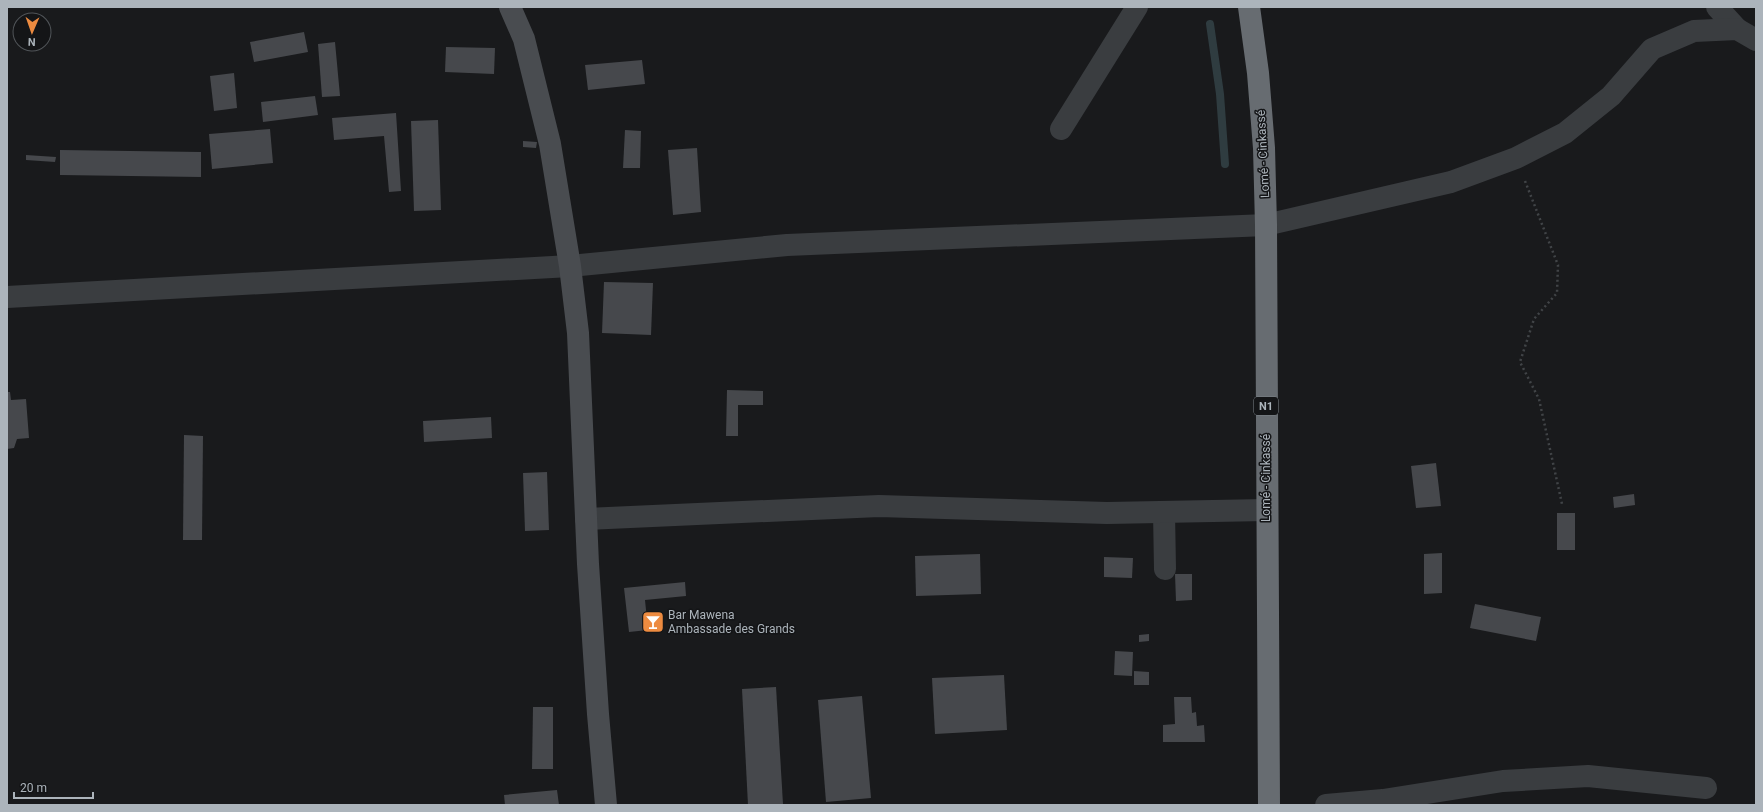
<svg xmlns="http://www.w3.org/2000/svg" width="1763" height="812" font-family="Roboto,sans-serif">
  <style>
    .lines { fill: none; stroke-linecap: round; stroke-linejoin: round }
    .stream { stroke: #2f3c40; stroke-width: 8 }
    .building { fill: #46484c }
    .path { stroke: #414447; stroke-width: 2.5; stroke-dasharray: 2 3; stroke-linecap: butt }
    .street { stroke: #3a3d40; stroke-width: 22 }
    .secondary { stroke: #494c50; stroke-width: 22 }
    .highway { stroke: #676c71; stroke-width: 22 }
    .labels { text-anchor: middle; stroke-width: 3; stroke-linejoin: round; paint-order: stroke }
    .shield { fill: #141517; stroke: #7e848a; stroke-width: 1 }
    .shield-label { font-size: 11px; font-weight: bold; fill: #acb4bb }
    .street-label { font-size: 12px; fill: #acb4bb; stroke: #141517 }
    .poi-label { font-size: 12px; fill: #acb4bb; stroke: #141517; text-anchor: start }
  </style>
  <rect width="100%" height="100%" fill="#191a1c"/>
  <g class="lines">
    <path class="stream" d="M1210 24 1220 94 1225 164"/>
  </g>
  <g class="building">
    <path d="M304 32 308 52 254 62 250 42Z"/>
    <path d="M335 42 340 96 322 97 318 44Z"/>
    <path d="M446 47 495 48 494 74 445 72Z"/>
    <path d="M642 60 645 84 588 90 585 65Z"/>
    <path d="M234 73 237 108 214 111 210 76Z"/>
    <path d="M315 96 318 115 263 122 261 102Z"/>
    <path d="M396 113 401 191 389 192 384 136 334 140 332 118Z"/>
    <path d="M438 120 441 210 414 211 411 121Z"/>
    <path d="M270 129 273 163 212 169 209 134Z"/>
    <path d="M625 130 641 131 640 168H623Z"/>
    <path d="M523 141 537 142 536 148 523 147Z"/>
    <path d="M697 148 701 212 673 215 668 150Z"/>
    <path d="M60 150 201 152V177L60 175Z"/>
    <path d="M26 155 56 157 55 162 26 160Z"/>
    <path d="M604 282 653 283 651 335 602 333Z"/>
    <path d="M727 390 763 391V405H738V436H726Z"/>
    <path d="M7 392H10L11 400 26 399 29 438 17 439 14 448 7 449Z"/>
    <path d="M491 417 492 438 424 442 423 421Z"/>
    <path d="M184 435 203 436 202 540H183Z"/>
    <path d="M1436 463 1441 506 1416 508 1411 466Z"/>
    <path d="M547 472 549 530 525 531 523 473Z"/>
    <path d="M1634 494 1635 505 1614 508 1613 497Z"/>
    <rect x="1557" y="513" width="18" height="37"/>
    <path d="M1442 553V593L1424 594V554Z"/>
    <path d="M980 554 981 594 916 596 915 556Z"/>
    <path d="M1104 557 1133 558 1132 578 1104 577Z"/>
    <path d="M1175 574H1192V600L1176 601Z"/>
    <path d="M685 582 686 596 645 600 648 630 629 632 624 588Z"/>
    <path d="M1475 604 1541 617 1536 641 1470 628Z"/>
    <path d="M1149 634V641L1139 642V635Z"/>
    <path d="M1115 651 1133 652 1132 676 1114 675Z"/>
    <path d="M1134 671 1149 672V685H1134Z"/>
    <path d="M1004 675 1007 730 935 734 932 678Z"/>
    <path d="M776 687 783 804 748 805 742 689Z"/>
    <path d="M862 696 871 798 826 802 818 700Z"/>
    <path d="M1174 697H1191L1192 713 1196 712 1197 726 1204 725 1205 742H1163V725L1175 724Z"/>
    <path d="M533 707H553V769H532Z"/>
    <path d="M557 790 559 805H505L504 795Z"/>
  </g>
  <g class="lines">
    <path class="path" d="M1525 181 1558 265 1557 293 1534 319 1520 362 1539 399 1562 504"/>
    <g class="street">
      <path d="M1717 7 1737 29"/>
      <path d="M1061 129 1137 7"/>
      <path d="M7 297 570 266 787 245 1266 225 1451 182 1516 158 1565 133 1611 96 1652 49 1694 31 1737 29 1756 40"/>
      <path d="M1164 512 1165 569"/>
      <path d="M586 519 879 506 1107 513 1266 510"/>
      <path d="M1326 805 1383 800 1503 781 1588 776 1706 788"/>
    </g>
    <path class="secondary" d="M510 7 524 39 550 144 570 266 578 333 588 564 598 714 606 805"/>
    <path class="highway" d="M1249 7 1258 73 1264 148 1266 225 1269 805"/>
  </g>
  <defs>
    <g id="bar-square" transform="scale(1.15)"><rect x="-9" y="-9" width="18" height="18" rx="4" fill="#ed8b40" stroke="#141517"/><path d="M-6-5H6L.8 .8V4.5H3.5V6h-7V4.5H-.8V.8Z" fill="#fff"/></g>
  </defs>
  <g fill-rule="evenodd">
    <use href="#bar-square" x="653" y="622"/>
  </g>
  <g class="labels">
    <rect class="shield" x="1254" y="397" width="24" height="18" rx="3"/>
    <g class="shield-label">
      <text x="1266" y="410">N1</text>
    </g>
    <g class="street-label">
      <text transform="translate(1263 154) rotate(-93)" y="4">Lomé - Cinkassé</text>
      <text transform="translate(1266 478) rotate(-90)" y="4">Lomé - Cinkassé</text>
    </g>
    <g class="poi-label">
      <text x="668" y="619">Bar Mawena<tspan x="668" dy="14">Ambassade des Grands</tspan></text>
    </g>
  </g>
  <rect width="1763" height="812" fill="none" stroke="#acb4bb" stroke-width="16"/>
  <g transform="translate(32 32) rotate(182)"><circle r="19" fill="#141517" stroke="#515559"/>
  <path d="M0-3L7 15L0 10L-7 15Z" fill="#ed8b40"/>
  <text y="-6" font-size="11" font-weight="bold" text-anchor="middle" fill="#acb4bb">N</text>
  </g>
  <path d="M14 792v6h79v-6" fill="none" stroke="#acb4bb" stroke-width="2"/>
  <text x="20" y="792" font-size="12" fill="#acb4bb" stroke="#141517" stroke-width="3" paint-order="stroke">20 m</text>
</svg>
